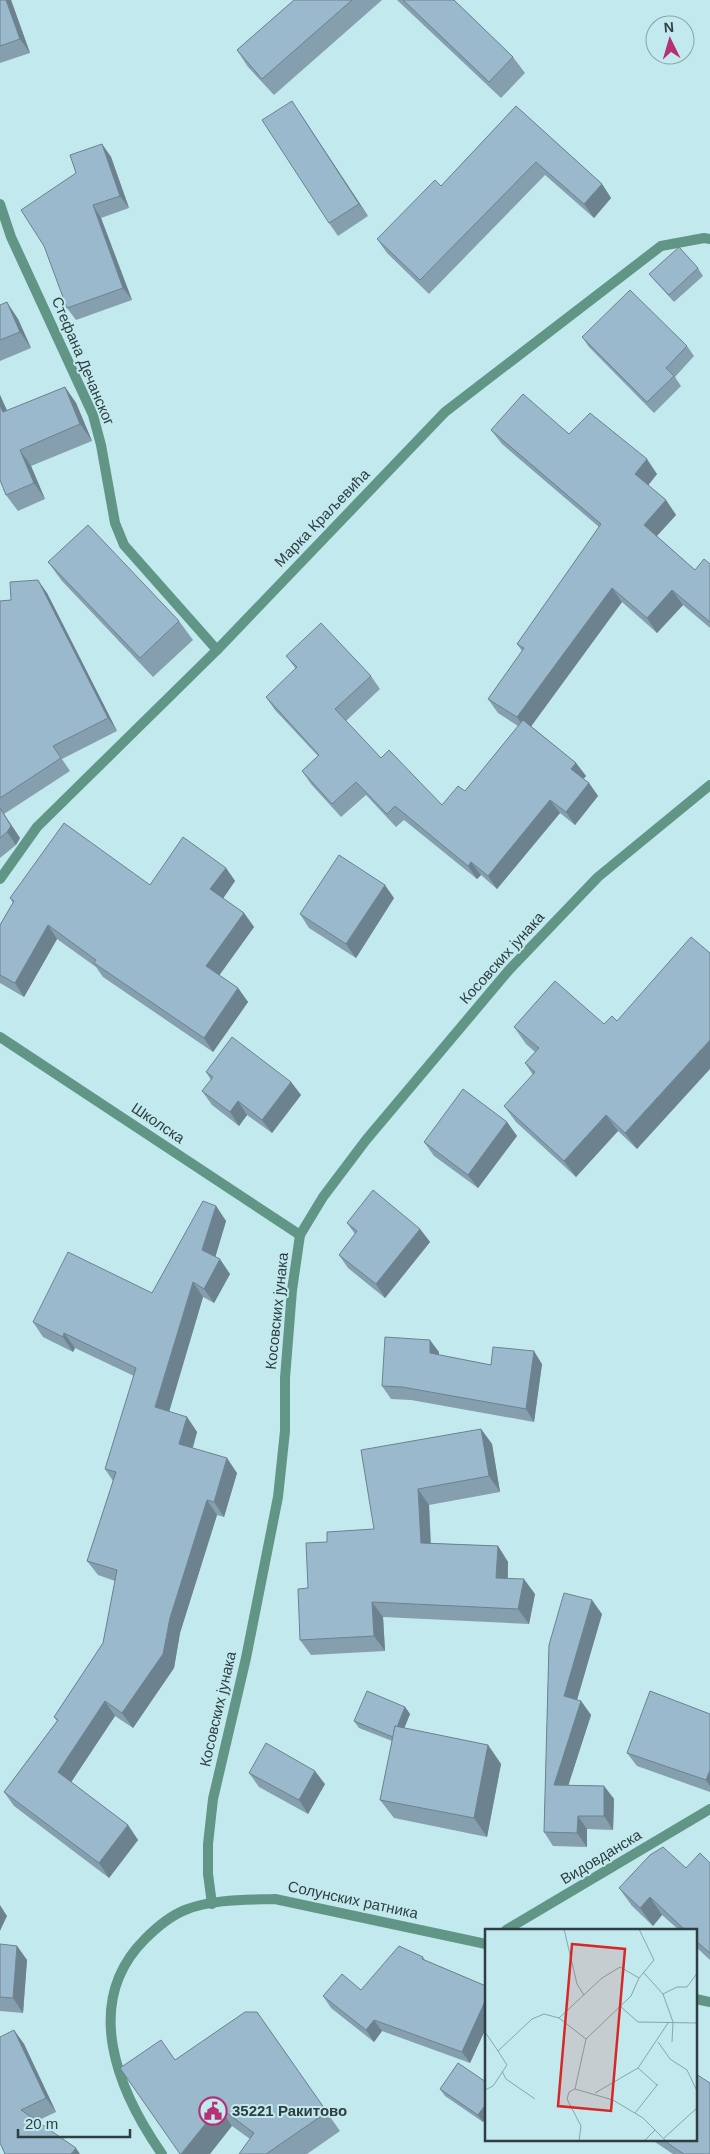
<svg xmlns="http://www.w3.org/2000/svg" width="710" height="2154" font-family="Arial,sans-serif">
  <style>
    .lines { fill: none; stroke-linecap: round; stroke-linejoin: round }
    .street { stroke: #619687; stroke-width: 10 }
    .wall { fill: #859faf }
    .shaded-wall { fill: #6c828f }
    .building { fill: #9bb9cc; stroke: #6c828f }
    .labels { text-anchor: middle; stroke-width: 4; stroke-linejoin: round; paint-order: stroke }
    .street-label { font-size: 15px; fill: #2f3f41; stroke: #c2eaee }
    .poi-label { font-size: 15px; font-weight: bold; fill: #2f3f41; stroke: #c2eaee; text-anchor: start }
    .inset-road { fill: none; stroke: #87a6a9; stroke-width: 1 }
    .view { fill: #d62828; fill-opacity: 0.15; stroke: #d62828; stroke-width: 2.5 }
    .inset-edge { fill: none; stroke: #2f3f41; stroke-width: 2.5 }
  </style>
  <rect width="100%" height="100%" fill="#c2eaee"/>
  <g class="lines">
    <g class="street">
      <path d="M0 204 11 237 93 415 101 445 115 523 124 545 217 650"/>
      <path d="M0 879 37 827 217 650 445 412 661 246 704 238 710 239"/>
      <path d="M0 1037 300 1235"/>
      <path d="M212 1904 208 1874V1844L213 1799 246 1658 278 1497 285 1431V1378L292 1290 300 1235 323 1197 366 1140 509 970 598 877 710 785"/>
      <path d="M506 1930 710 1809"/>
      <path d="M696 1999 710 2002"/>
      <path d="M162 2154C118 2091 81 2003 145 1939 156 1928 170 1916 185 1910 212 1899 246 1900 275 1899L486 1944"/>
    </g>
  </g>
  <g class="wall">
    <path d="M0 0H11L30 53 0 63Z"/>
    <path d="M294 0H382L274 95 248 67 237 50Z"/>
    <path d="M397 0H454L513 57 525 73 501 98Z"/>
    <path d="M516 106 602 184 611 198 594 218 545 175 429 294 387 253 377 239 441 186Z"/>
    <path d="M300 113 368 216 338 236 329 223Z"/>
    <path d="M102 144 111 157 129 208 101 218 132 300 76 320 67 308 76 173Z"/>
    <path d="M698 268 703 276 674 302 655 281 649 274Z"/>
    <path d="M0 305 18 319 31 348 0 361Z"/>
    <path d="M582 337 687 346 694 356 675 377 681 386 654 413 589 347Z"/>
    <path d="M65 387 76 403 92 441 31 466 45 499 18 511 6 495 0 480V395L7 411Z"/>
    <path d="M491 430 569 434 657 474 648 485 666 500 676 515 657 536 695 570 710 564V628L683 605 657 633 622 602 531 726 576 763 586 776 583 779 589 783 598 796 575 825 560 813 497 889 481 875 477 879 404 820 396 827 366 795 341 817 311 784 302 771 318 756 275 710 266 697 296 669 286 656 371 676 380 689 346 721 381 758 442 805 465 791 518 726 498 713 488 699 522 651 517 644 599 527 502 444Z"/>
    <path d="M48 562 179 621 193 640 153 677 62 581Z"/>
    <path d="M47 593 117 731 62 759 70 771 4 814 20 838 16 845 0 858V601L11 600Z"/>
    <path d="M226 868 235 881 223 898 244 913 254 927 219 975 238 988 248 1002 213 1052 103 977 96 967 57 939 24 997 0 983V925L13 903 10 898 150 885Z"/>
    <path d="M394 898 356 958 309 928 300 914Z"/>
    <path d="M555 981 637 1149 618 1131 576 1177 516 1122 504 1106 533 1075 525 1063 535 1052 526 1044 514 1027Z"/>
    <path d="M206 1072 291 1082 301 1095 272 1133 247 1115 239 1126 212 1105 202 1091 211 1080Z"/>
    <path d="M507 1122 517 1136 478 1188 434 1156 424 1142Z"/>
    <path d="M216 1206 226 1221 215 1257 230 1274 214 1303 203 1297 169 1412 187 1417 197 1432 193 1448 237 1473 224 1517 217 1515 180 1633 174 1668 133 1728 115 1716 71 1782 128 1825 138 1840 109 1878 14 1806 4 1792 57 1721 54 1717 103 1643 115 1581 98 1575 87 1561 113 1481 105 1469 134 1376 75 1348 73 1352 43 1337 33 1322 152 1293Z"/>
    <path d="M347 1223 420 1229 430 1242 385 1298 348 1268 339 1255 355 1234Z"/>
    <path d="M439 1352V1355L491 1365 542 1364 534 1422 411 1400 391 1399 382 1386Z"/>
    <path d="M481 1429 492 1444 500 1492 429 1505 431 1543 498 1546 508 1562V1578L535 1594 529 1624 383 1617 385 1651 311 1655 300 1640 327 1542 374 1529Z"/>
    <path d="M602 1614 577 1700 581 1701 591 1715 568 1785 604 1786 614 1799 613 1830 587 1829V1847L553 1846 544 1832 549 1645Z"/>
    <path d="M405 1707 410 1714 404 1728 488 1745 501 1764 487 1837 394 1818 380 1800 392 1741 359 1728 354 1721Z"/>
    <path d="M710 1714V1792L637 1766 627 1753Z"/>
    <path d="M249 1773 325 1784 308 1814 259 1787Z"/>
    <path d="M710 1863V1960L696 1947V1930H679L662 1915 653 1926 632 1906 619 1888 686 1868Z"/>
    <path d="M0 1944 17 1946 27 1960 23 2013 0 2011Z"/>
    <path d="M423 1957 425 1960 486 1986V2028L470 2063 382 2031 374 2042 331 2008 323 1996 361 1990Z"/>
    <path d="M257 2012 340 2131 307 2154H239L250 2139 232 2126 175 2060Z"/>
    <path d="M14 2030 24 2044 56 2112 37 2121 5 2154Z"/>
    <path d="M486 2082V2118L483 2122 445 2096 440 2089Z"/>
    <path d="M653 2140H696L710 2154H673L655 2142Z"/>
  </g>
  <g class="shaded-wall">
    <path d="M6 0H11L30 53 20 39Z"/>
    <path d="M292 101 300 113 368 216 359 204Z"/>
    <path d="M102 144 111 157 129 208 120 196Z"/>
    <path d="M602 184 611 198 594 218 584 204Z"/>
    <path d="M93 205 101 218 132 300 123 288Z"/>
    <path d="M7 302 18 319 31 348 20 332Z"/>
    <path d="M65 387 76 403 92 441 80 424Z"/>
    <path d="M0 395 15 428 3 412 0 405Z"/>
    <path d="M20 450 31 466 45 499 34 483Z"/>
    <path d="M647 459 657 474 646 488 635 474Z"/>
    <path d="M666 500 676 515 654 539 644 525Z"/>
    <path d="M38 580 47 593 117 731 108 718Z"/>
    <path d="M612 588 622 602 527 732 517 717Z"/>
    <path d="M672 590 683 605 657 633 647 618Z"/>
    <path d="M576 763 586 776 580 783 571 769Z"/>
    <path d="M589 783 598 796 575 825 566 812Z"/>
    <path d="M550 800 560 813 497 889 488 876Z"/>
    <path d="M0 808 20 838 16 845 7 832Z"/>
    <path d="M471 862 481 875 477 879 468 866Z"/>
    <path d="M226 868 235 881 220 903 210 889Z"/>
    <path d="M385 885 394 898 356 958 346 944Z"/>
    <path d="M244 913 254 927 216 980 206 966Z"/>
    <path d="M48 925 57 939 24 997 15 983Z"/>
    <path d="M238 988 248 1002 213 1052 204 1038Z"/>
    <path d="M710 1040V1069L637 1149 625 1133Z"/>
    <path d="M291 1082 301 1095 272 1133 262 1120Z"/>
    <path d="M238 1101 247 1115 239 1126 230 1112Z"/>
    <path d="M606 1115 618 1131 576 1177 564 1161Z"/>
    <path d="M507 1122 517 1136 478 1188 468 1175Z"/>
    <path d="M216 1206 226 1221 213 1265 202 1250Z"/>
    <path d="M420 1229 430 1242 385 1298 376 1284Z"/>
    <path d="M220 1259 230 1274 214 1303 204 1289Z"/>
    <path d="M193 1282 203 1297 166 1422 155 1407Z"/>
    <path d="M64 1333 75 1348 73 1352 63 1337Z"/>
    <path d="M430 1340 439 1352 438 1366 430 1353Z"/>
    <path d="M534 1351 542 1364 534 1422 526 1409Z"/>
    <path d="M187 1417 197 1432 189 1459 179 1444Z"/>
    <path d="M481 1429 492 1444 500 1492 489 1476Z"/>
    <path d="M227 1458 237 1473 224 1517 214 1502Z"/>
    <path d="M418 1489 429 1505 431 1558 421 1543Z"/>
    <path d="M207 1500 217 1515 180 1633 174 1668 133 1728 122 1713 170 1618Z"/>
    <path d="M498 1546 508 1562 507 1593 496 1578Z"/>
    <path d="M524 1579 535 1594 529 1624 518 1609Z"/>
    <path d="M592 1600 602 1614 574 1710 564 1696Z"/>
    <path d="M372 1602 383 1617 385 1651 374 1636Z"/>
    <path d="M105 1701 115 1716 68 1787 58 1772Z"/>
    <path d="M581 1701 591 1715 564 1799 554 1785Z"/>
    <path d="M405 1707 410 1714 398 1744 393 1737Z"/>
    <path d="M488 1745 501 1764 487 1837 474 1818Z"/>
    <path d="M710 1770V1786L706 1780Z"/>
    <path d="M315 1771 325 1784 308 1814 299 1800Z"/>
    <path d="M604 1786 614 1799 613 1830 604 1816Z"/>
    <path d="M578 1816 587 1829V1847L577 1833Z"/>
    <path d="M128 1825 138 1840 109 1878 99 1863Z"/>
    <path d="M650 1897 662 1915 653 1926 640 1908Z"/>
    <path d="M0 1905 7 1916 0 1931Z"/>
    <path d="M17 1946 27 1960 23 2013 13 1998Z"/>
    <path d="M486 1999V2028L470 2063 462 2052Z"/>
    <path d="M374 2020 382 2031 374 2042 366 2030Z"/>
    <path d="M14 2030 24 2044 56 2112 46 2098Z"/>
    <path d="M486 2104V2118L483 2122 478 2115Z"/>
    <path d="M219 2107 232 2126 210 2154H181Z"/>
    <path d="M76 2148 80 2154H71Z"/>
  </g>
  <g class="building">
    <path d="M0 0H6L20 39 0 46Z"/>
    <path d="M294 0H352L262 79 237 50Z"/>
    <path d="M403 0H454L513 57 489 82Z"/>
    <path d="M292 101 359 204 329 223 262 120Z"/>
    <path d="M516 106 602 184 584 204 536 162 420 280 377 239 435 180 441 186Z"/>
    <path d="M102 144 120 196 93 205 123 288 67 308 44 246 21 210 76 173 70 155Z"/>
    <path d="M679 247 698 268 669 295 649 274Z"/>
    <path d="M630 290 687 346 666 368 674 376 647 402 582 337Z"/>
    <path d="M7 302 20 332 0 340V305Z"/>
    <path d="M65 387 80 424 20 450 34 483 6 495 0 480V405L3 412Z"/>
    <path d="M523 394 569 434 590 413 647 459 635 474 666 500 644 525 695 570 704 559 710 564V622L672 590 647 618 612 588 517 717 488 699 524 648 517 644 601 524 491 430Z"/>
    <path d="M88 525 179 621 140 658 48 562Z"/>
    <path d="M38 580 108 718 53 746 61 758 0 798V601L11 600 10 582Z"/>
    <path d="M321 623 371 676 335 709 381 758 389 750 442 805 458 786 465 791 523 720 576 763 571 769 589 783 566 812 550 800 488 876 471 862 468 866 395 806 387 814 356 782 332 804 302 771 319 755 266 697 297 667 286 656Z"/>
    <path d="M0 808 11 826 7 832 0 838Z"/>
    <path d="M64 823 150 885 183 837 226 868 210 889 244 913 206 966 238 988 204 1038 94 963 96 960 48 925 15 983 0 975V925L14 901 10 898Z"/>
    <path d="M339 855 385 885 346 944 300 914Z"/>
    <path d="M691 937 710 953V1040L625 1133 606 1115 564 1161 504 1106 535 1072 525 1063 539 1048 514 1027 555 981 604 1024 612 1016 617 1021Z"/>
    <path d="M232 1037 291 1082 262 1120 238 1101 230 1112 202 1091 213 1077 206 1072Z"/>
    <path d="M463 1089 507 1122 468 1175 424 1142Z"/>
    <path d="M373 1190 420 1229 376 1284 339 1255 357 1231 347 1223Z"/>
    <path d="M203 1201 216 1206 202 1250 220 1259 204 1289 193 1282 155 1407 187 1417 179 1444 227 1458 214 1502 207 1500 170 1618 163 1654 122 1713 105 1701 58 1772 128 1825 99 1863 4 1792 58 1720 54 1717 103 1643 117 1570 87 1561 116 1472 105 1469 136 1368 64 1333 63 1337 33 1322 68 1252 152 1293Z"/>
    <path d="M385 1337 430 1340V1353L491 1365 493 1347 534 1351 526 1409 402 1387 382 1386Z"/>
    <path d="M481 1429 489 1476 418 1489 421 1543 498 1546 496 1578 524 1579 518 1609 372 1602 374 1636 300 1640 298 1589 308 1588 306 1543 327 1542V1532L374 1529 361 1450Z"/>
    <path d="M564 1593 592 1600 564 1696 581 1701 554 1785 604 1786V1816H578L577 1833 544 1832 549 1645Z"/>
    <path d="M367 1691 405 1707 397 1727 395 1726 393 1737 354 1721Z"/>
    <path d="M650 1691 710 1714V1770L706 1780 627 1753Z"/>
    <path d="M395 1726 488 1745 474 1818 380 1800Z"/>
    <path d="M266 1743 315 1771 299 1800 249 1773Z"/>
    <path d="M663 1847 686 1868 700 1853 710 1863V1953L696 1941V1930H685L650 1897 640 1908 619 1888 650 1855Z"/>
    <path d="M0 1944 17 1946 13 1998 0 1997Z"/>
    <path d="M399 1946 423 1957 422 1959 486 1986V1999L462 2052 374 2020 366 2030 323 1996 342 1974 361 1990Z"/>
    <path d="M245 2012H257L327 2112 266 2154H239L254 2133 219 2107 181 2154H180L120 2068 161 2040 175 2060Z"/>
    <path d="M14 2030 46 2098 21 2110 76 2148 71 2154H5L0 2143V2037Z"/>
    <path d="M458 2063 486 2082V2104L478 2115 440 2089Z"/>
    <path d="M696 2074 710 2083V2154H684L663 2140H696Z"/>
  </g>
  <defs>
    <g id="civic-ring" transform="scale(1.4375)"><circle r="9.5" fill="#c2eaee" stroke="#b53075" stroke-width="1.5"/><path d="M-.6-6.5H3V-4.5H.6V-3L4-1V1h2V6H-6V1h2V-1L-.6-3ZM-1.2 2.5V6h2.4V2.5Z" fill="#b53075"/></g>
  </defs>
  <g fill-rule="evenodd">
    <use href="#civic-ring" x="213" y="2111"/>
  </g>
  <g class="labels">
    <g class="street-label">
      <text transform="translate(83 361) rotate(67)" y="5">Стефана Дечанског</text>
      <text transform="translate(322 518) rotate(-46)" y="5">Марка Краљевића</text>
      <text transform="translate(502 958) rotate(-48)" y="5">Косовских јунака</text>
      <text transform="translate(158 1123) rotate(34)" y="5">Школска</text>
      <text transform="translate(277 1311) rotate(-84)" y="5">Косовских јунака</text>
      <text transform="translate(218 1709) rotate(-77)" y="5">Косовских јунака</text>
      <text transform="translate(601 1857) rotate(-31)" y="5">Видовданска</text>
      <text transform="translate(353 1900) rotate(12)" y="5">Солунских ратника</text>
    </g>
    <g class="poi-label">
      <text x="232" y="2116">35221 Ракитово</text>
    </g>
  </g>
  <g transform="translate(485 1929)">
    <rect width="212" height="212" fill="#c2eaee"/>
    <path class="inset-road" d="M79 0 92 55 99 66M158 43 178 65 188 93 187 113M178 65 192 58H202L213 43M136 78 153 93 213 94M74 89 117 49 135 38 154 49M0 103 13 122 47 90 59 85 74 89 101 110M173 113 185 130 202 141 213 164M153 139 172 156M17 142 21 150 50 170M90 160 101 110 146 67 154 49 169 31 154 0M90 160 128 171 158 189 181 212M90 160 84 163 82 170 96 197 94 212M0 161 8 157 22 136 13 122M110 164 153 139 183 94M150 184 173 155M179 209 213 178M159 212 170 201"/>
    <path class="view" d="M87 15 140 20 126 182 73 177Z"/>
    <rect width="212" height="212" class="inset-edge"/>
  </g>
  <g transform="translate(670 40) rotate(355)"><circle r="24" fill="#c2eaee" stroke="#87a6a9"/>
  <path d="M0-4L9 19L0 12L-9 19Z" fill="#b53075"/>
  <text y="-8" font-size="14" font-weight="bold" text-anchor="middle" fill="#2f3f41">N</text>
  </g>
  <path d="M18 2129v8h112v-8" fill="none" stroke="#2f3f41" stroke-width="2.5"/>
  <text x="25" y="2129" font-size="15" fill="#2f3f41" stroke="#c2eaee" stroke-width="4" paint-order="stroke">20 m</text>
</svg>
